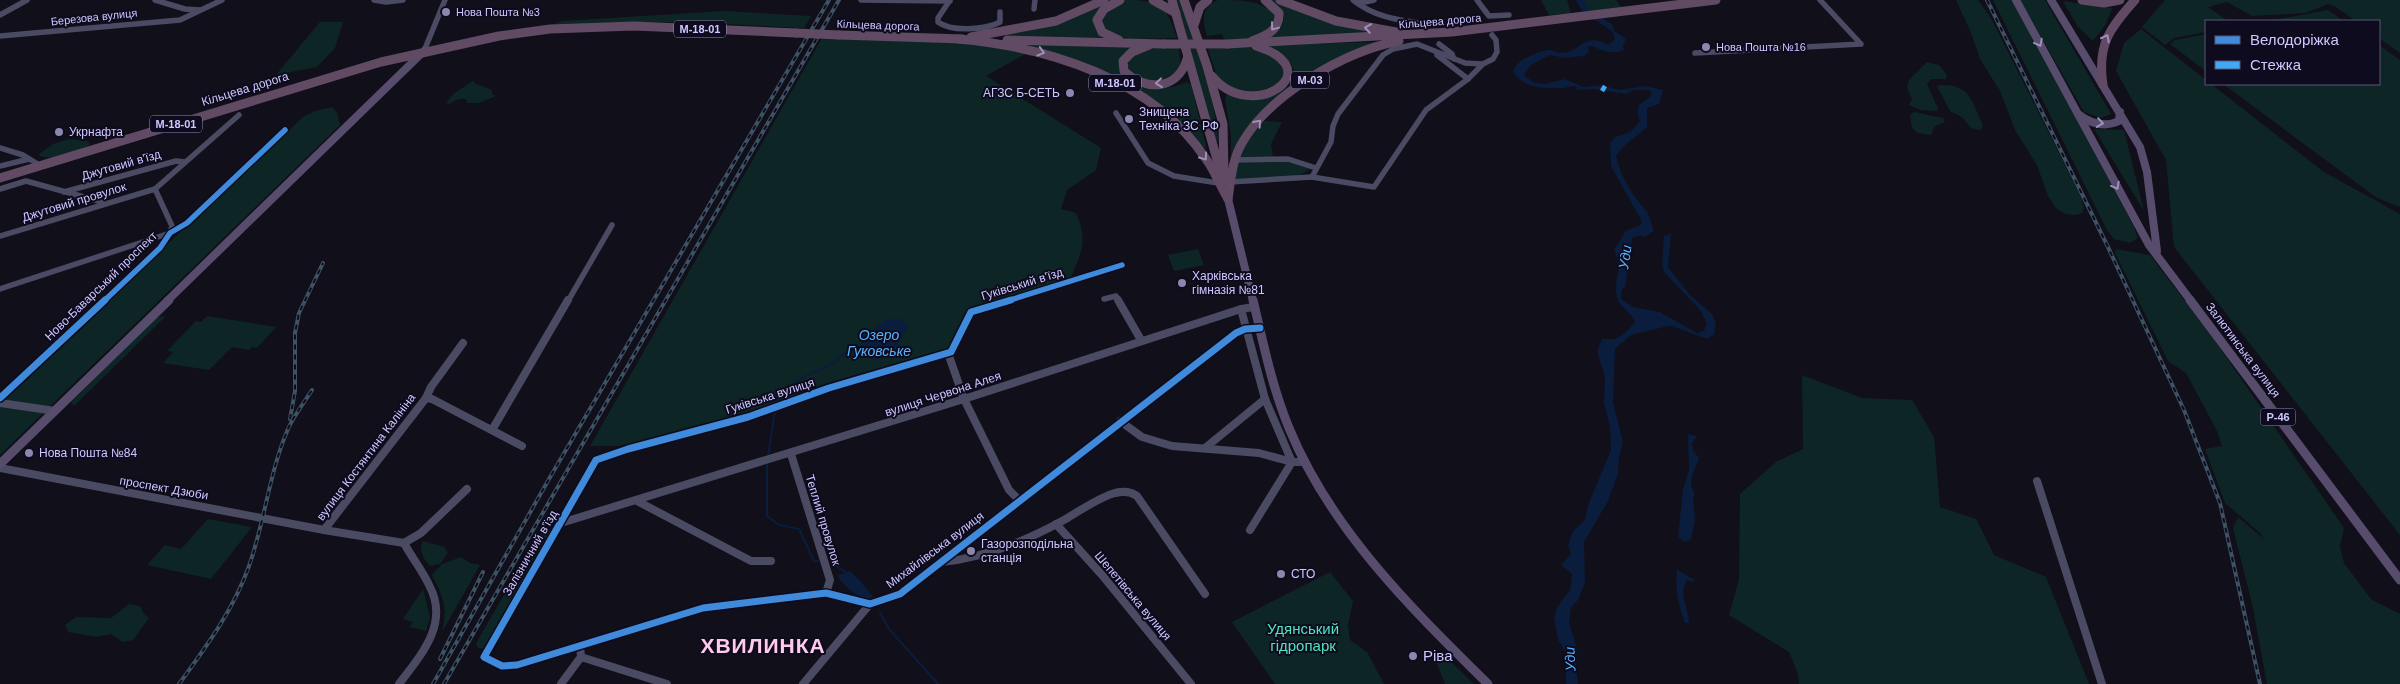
<svg xmlns="http://www.w3.org/2000/svg" width="2400" height="684" font-family="Helvetica,sans-serif">
  <style>
    .green { fill: #0e2525 }
    .water { fill: #0a1d3d }
    .lines { fill: none; stroke-linecap: round; stroke-linejoin: round }
    .stream { stroke: #0a1d3d; stroke-width: 2 }
    .river { stroke: #0a1d3d; stroke-width: 9 }
    .minor-far1 { stroke: #4b4a63; stroke-width: 5.5 }
    .minor { stroke: #4b4a63; stroke-width: 8 }
    .major-far1 { stroke: #584c6d; stroke-width: 8 }
    .major { stroke: #584c6d; stroke-width: 9 }
    .highway { stroke: #614a64; stroke-width: 9 }
    .rail-casing { stroke: #3d5363; stroke-width: 4 }
    .rail { stroke: #0e0b1e; stroke-width: 2; stroke-dasharray: 5; stroke-linecap: butt }
    .highway-bridge { stroke: #614a64; stroke-width: 9 }
    .quiet { stroke: #3fa9f5; stroke-width: 4.5; stroke-dasharray: 9 4.5; stroke-linecap: butt }
    .cycleway-far1-casing { stroke: #0e0b1e; stroke-width: 8 }
    .cycleway-casing { stroke: #0e0b1e; stroke-width: 10 }
    .cycleway-far1 { stroke: #408adc; stroke-width: 5.5 }
    .cycleway { stroke: #408adc; stroke-width: 7 }
    .oneway { stroke: #9d8fb9 }
    .oneway2 { stroke: #9990bd }
    .poi-dot { fill: #8c87af; stroke: #0e0b1e; stroke-width: 2 }
    .labels { text-anchor: middle; stroke-width: 4; stroke-linejoin: round; paint-order: stroke }
    .far-poi-label { font-size: 11px; fill: #cec8ff; stroke: #0e0b1e; text-anchor: start }
    .far-street-label { font-size: 11px; fill: #cec8ff; stroke: #0e0b1e }
    .shield { fill: #0e0b1e; stroke: #948fbc; stroke-width: 1 }
    .shield-label { font-size: 11px; font-weight: bold; fill: #cec8ff }
    .street-label { font-size: 12px; fill: #cec8ff; stroke: #0e0b1e }
    .poi-label { font-size: 12px; fill: #cec8ff; stroke: #0e0b1e; text-anchor: start }
    .water-label { font-size: 14px; font-style: italic; fill: #56b3ff; stroke: #0e0b1e }
    .near-park-label { font-size: 15px; fill: #50e3bd; stroke: #0e0b1e }
    .near-poi-label { font-size: 15px; fill: #cec8ff; stroke: #0e0b1e; text-anchor: start }
    .near-district-label { font-size: 21px; font-weight: bold; letter-spacing: 1px; fill: #ffcaec; stroke: #0e0b1e }
  </style>
  <rect width="100%" height="100%" fill="#110f1a"/>
  <g class="green">
    <path d="M1106 0H1116L1093 20 1097 30 1108 38 996 35 1033 29Z"/>
    <path d="M1126 0C1161 0 1166 6 1177 38L1128 39 1105 29 1101 17 1121 1Z"/>
    <path d="M1177 0H1181C1195 42 1216 97 1218 141H1215Z"/>
    <path d="M1218 0C1243 0 1258 0 1276 14L1271 29 1249 39H1224L1222 34 1207 36C1202 21 1201 7 1218 0Z"/>
    <path d="M1268 0H1275L1304 13 1377 33 1265 39C1276 35 1290 23 1281 11 1278 7 1272 3 1268 0Z"/>
    <path d="M1541 0H1567L1571 13 1549 15Z"/>
    <path d="M1582 0H1616L1621 7 1590 11Z"/>
    <path d="M1956 0H1978L1991 18 2081 197 2084 208 2082 213 2075 215 2065 214 2056 208 2048 196 2037 165 2015 130 2000 91 1980 59 1972 35Z"/>
    <path d="M1993 0H2012L2134 227 2138 238 2130 243 2114 239 2107 230Z"/>
    <path d="M2020 0H2045L2111 114 2101 118 2084 112Z"/>
    <path d="M2165 0H2400V53L2379 38V21H2356L2334 6 2328 4 2306 13 2252 16 2227 2 2208 7 2228 21H2206V32L2174 38 2165 45 2142 27Z"/>
    <path d="M2063 1 2112 8 2106 24 2093 41 2078 27Z"/>
    <path d="M2328 10 2344 21H2268Z"/>
    <path d="M724 11 811 16 804 28 683 22H618L546 27 562 21Z"/>
    <path d="M320 22H343L335 48 317 67 276 75Z"/>
    <path d="M2141 29 2206 80V84H2211L2324 172 2400 214V535L2174 247 2166 160 2116 71 2124 43Z"/>
    <path d="M2206 34V71L2170 44 2175 40Z"/>
    <path d="M822 38 969 43 1027 53 986 76 1101 148 1096 170 1067 190 1061 209 1076 213C1088 240 1082 251 1071 277L968 310 948 349 831 382 750 411 619 446H590Z"/>
    <path d="M1007 42 1135 46 1121 58 1119 64 1123 76 1139 88 1173 87 1187 82 1191 85 1207 150 1175 120 1126 85Z"/>
    <path d="M1380 42 1361 50 1268 110 1233 157 1231 156V135L1225 99 1227 93C1241 93 1264 96 1278 92 1283 91 1288 87 1291 83 1303 67 1280 52 1268 45Z"/>
    <path d="M2379 45 2400 60V207L2377 198 2223 84H2379Z"/>
    <path d="M1247 47 1266 51 1285 68 1281 82C1253 96 1245 94 1218 80L1208 49Z"/>
    <path d="M1153 48H1179L1181 70C1160 82 1154 84 1131 74L1127 65 1131 57Z"/>
    <path d="M1927 62 1939 65 1947 75 1946 79H1931L1927 84 1938 109 1937 111 1920 110 1909 105 1912 99 1907 88 1909 80Z"/>
    <path d="M473 81 476 84 492 90V94L496 96 479 103H467V100C462 97 455 100 450 104L446 103 453 94Z"/>
    <path d="M1940 85C1971 84 1972 102 1983 126L1980 130 1971 128 1962 117 1950 111 1937 86Z"/>
    <path d="M332 107 337 113 340 125 0 455V401L303 117 315 111Z"/>
    <path d="M1914 112 1943 118 1945 122 1935 126 1931 135 1918 133 1912 128 1910 115Z"/>
    <path d="M1264 121 1282 122 1271 144 1273 157 1308 167 1309 170 1297 176 1234 181C1238 152 1244 141 1264 121Z"/>
    <path d="M2094 129 2124 130 2144 211Z"/>
    <path d="M69 139 88 141 90 144C79 153 51 162 38 155L53 144Z"/>
    <path d="M1198 249 1204 265 1174 271 1168 255Z"/>
    <path d="M2116 249 2150 255 2213 338 2344 528 2340 547 2344 563 2371 599 2400 614V684H2267L2253 608 2233 528 2238 517 2264 539 2260 533 2225 503 2205 449 2222 446 2217 431 2186 373 2168 361 2115 253Z"/>
    <path d="M166 316 74 406 71 402 157 317Z"/>
    <path d="M207 316 276 327 257 348 252 347 249 350 232 347 209 370 163 363 173 352 167 351 196 321 201 322Z"/>
    <path d="M1802 375 1862 398 1912 400 1934 437 1940 507 1976 519 1994 555 2046 577 2089 684H1799L1798 674 1789 652 1729 615 1739 580 1740 494 1776 462 1803 449Z"/>
    <path d="M208 519 252 527 211 579 147 565 165 545 181 549Z"/>
    <path d="M544 530H552L484 649 478 648 476 643 538 537Z"/>
    <path d="M423 541 444 547 448 553 440 564 430 566C424 560 418 549 423 541Z"/>
    <path d="M461 557 470 563 480 565 442 632C448 608 443 596 432 575L442 564Z"/>
    <path d="M1330 572 1353 601 1348 625 1350 640 1367 652 1384 684H1275L1232 622Z"/>
    <path d="M423 589 430 617 426 631 409 627 413 622 403 619Z"/>
    <path d="M129 604 140 606 144 614 149 618 133 640 123 642 111 634 96 637 68 632 65 625 76 617 111 618Z"/>
    <path d="M1446 657 1474 684H1445L1436 662Z"/>
  </g>
  <g class="water">
    <path d="M1576 0H1584L1590 11 1612 24 1614 31 1626 39 1623 45 1624 50C1612 55 1602 51 1592 46H1588L1589 52 1584 56 1564 58 1550 55 1531 65 1524 75 1533 82 1544 84 1565 79 1583 87 1601 85 1620 90 1645 86 1663 90 1659 104 1647 108V127C1636 137 1624 144 1616 156L1621 173 1634 196 1648 213 1654 231 1644 237 1638 234C1624 237 1628 245 1621 255L1624 259 1621 299 1633 307 1660 312 1697 333 1704 331 1707 323 1700 310 1664 272 1662 265 1664 236 1671 234 1668 267 1690 295 1712 314 1716 324 1714 334 1707 339 1672 326 1664 327 1631 335 1615 349 1613 402 1623 443 1619 457 1618 474 1608 501 1584 542 1585 583 1578 600 1571 607 1569 623 1577 649 1576 669 1578 684H1566L1565 651 1558 640 1554 617 1558 606 1570 590 1572 574 1561 565 1571 554 1568 545 1573 531 1585 520 1588 505 1611 450 1610 427 1604 403 1605 377 1597 351 1602 339H1615L1624 334 1635 322C1631 311 1619 308 1617 297 1613 278 1624 269 1614 250L1625 232 1635 231 1642 222 1611 166 1610 143 1615 137 1630 132 1640 121 1637 112 1639 105 1649 98 1652 93 1649 90H1634L1626 94 1594 89 1576 90 1577 87C1570 85 1568 88 1562 88 1543 88 1524 89 1513 72 1517 59 1535 53 1547 50 1553 49 1557 54 1562 53 1582 52 1583 31 1608 45L1615 39 1612 31C1599 21 1583 17 1576 0Z"/>
    <path d="M901 319 908 326C900 343 893 355 874 361L864 352 860 340 885 320Z"/>
    <path d="M1688 434 1696 436V438L1692 443 1693 450 1699 458C1695 472 1686 480 1695 494L1693 499 1695 519 1691 540 1685 542 1678 537 1683 489 1689 471Z"/>
    <path d="M1677 570 1695 580 1692 582 1687 580C1678 593 1689 609 1689 623H1685C1678 605 1675 590 1677 570Z"/>
    <path d="M850 571 861 582 875 599C863 602 841 586 838 575Z"/>
  </g>
  <g class="lines">
    <g class="stream">
      <path d="M776 404 777 397 803 377 834 363 843 354 862 346"/>
      <path d="M768 456 775 411"/>
      <path d="M767 463V516L779 525 799 529 814 561H818"/>
      <path d="M831 563 846 572"/>
      <path d="M880 612 889 629 938 684"/>
    </g>
    <path class="river" d="M1621 285 1628 235 1638 231"/>
    <g class="minor-far1">
      <path d="M155 0 185 9 200 10"/>
      <path d="M374 0 386 2 403 0"/>
      <path d="M861 0 950 1"/>
      <path d="M950 0 938 18V22C951 32 986 30 1000 22V12"/>
      <path d="M1353 0C1373 16 1396 20 1420 23"/>
      <path d="M1354 0 1365 2 1374 0"/>
      <path d="M1477 0 1489 16 1509 15"/>
      <path d="M1034 9 1035 0"/>
      <path d="M0 15 27 0"/>
      <path d="M0 36 180 20 222 0"/>
      <path d="M1439 44 1452 54 1454 59"/>
      <path d="M424 51 445 0"/>
      <path d="M1695 53 1861 44 1820 0"/>
      <path d="M1437 55 1468 79"/>
      <path d="M1116 113 1148 163 1174 176 1218 183"/>
      <path d="M0 148 23 155 41 166"/>
      <path d="M1234 160 1288 159 1316 168"/>
      <path d="M0 166 29 159"/>
      <path d="M1312 177 1331 142 1333 126 1338 114 1383 55 1393 49 1417 44 1465 63 1482 64"/>
      <path d="M1230 182 1312 177 1374 187 1426 110 1468 79 1483 64 1493 59 1497 52 1496 40 1492 35"/>
      <path d="M0 189 26 181 106 203"/>
      <path d="M64 192 176 161 185 162"/>
      <path d="M0 236 155 189"/>
      <path d="M0 289 170 233 172 226 155 189 239 115"/>
      <path d="M1104 299 1116 296 1119 301"/>
      <path d="M104 301 160 248 170 233 187 223 285 130"/>
      <path d="M568 301 612 225"/>
      <path d="M1007 301 1122 265"/>
    </g>
    <g class="minor">
      <path d="M1011 300 971 312 951 352 829 388 748 417 628 449 596 460 484 657 502 666 517 665 703 608 826 593 870 604 900 594 1236 333 1245 329 1260 328"/>
      <path d="M1118 300 1141 340"/>
      <path d="M1241 309 1265 399 1292 462"/>
      <path d="M948 353 964 399 1009 490 1019 500"/>
      <path d="M0 398 105 300"/>
      <path d="M426 398 431 387 463 343"/>
      <path d="M0 403 55 411"/>
      <path d="M1120 421 1142 437 1172 446 1259 453 1292 462H1305"/>
      <path d="M492 430 568 300"/>
      <path d="M1205 448 1265 399"/>
      <path d="M791 454 830 580 826 593"/>
      <path d="M0 468 324 530"/>
      <path d="M2037 481 2102 684"/>
      <path d="M637 501 751 561H771"/>
      <path d="M561 523 964 399 1241 309 1254 307"/>
      <path d="M1056 524 1102 575 1191 684"/>
      <path d="M1250 530 1292 462"/>
      <path d="M404 543 324 530 426 398 432 399 522 446"/>
      <path d="M404 543 421 533 467 489"/>
      <path d="M941 562C985 558 1026 541 1064 520 1080 511 1097 498 1115 493 1123 491 1130 491 1137 496L1205 594"/>
      <path d="M581 657 667 684"/>
      <path d="M399 684C421 655 449 624 430 587 423 571 412 558 404 543"/>
      <path d="M561 684 581 657 580 646"/>
      <path d="M803 684 870 604"/>
    </g>
    <g class="major-far1">
      <path d="M2016 0 2149 245 2191 301"/>
      <path d="M2051 0 2140 147 2147 172 2157 251"/>
      <path d="M2078 114C2091 124 2104 128 2119 121L2120 112"/>
      <path d="M1228 199 1253 301"/>
      <path d="M167 301 424 51"/>
    </g>
    <g class="major">
      <path d="M1253 300C1263 342 1272 387 1289 428 1331 530 1411 608 1488 684"/>
      <path d="M2190 300 2400 580"/>
      <path d="M0 464 169 300"/>
    </g>
    <g class="highway">
      <path d="M1153 0 1176 13"/>
      <path d="M1172 0 1223 181"/>
      <path d="M1184 0 1207 66 1223 124 1224 174"/>
      <path d="M1280 0 1336 21 1396 32"/>
      <path d="M2082 0 2104 3 2120 0"/>
      <path d="M1194 25 1200 7 1208 0"/>
      <path d="M839 35 963 39"/>
      <path d="M971 37 1056 21 1104 0"/>
      <path d="M958 39C1048 47 1153 79 1206 159 1215 171 1220 186 1228 199"/>
      <path d="M1007 40 1164 44"/>
      <path d="M1119 40 1102 32 1097 20 1104 9 1120 0"/>
      <path d="M1252 41C1266 36 1280 30 1279 13L1265 0"/>
      <path d="M1227 44 1452 32 1716 0"/>
      <path d="M1149 45 1132 52 1123 61 1124 71C1145 92 1178 90 1187 59"/>
      <path d="M1212 76C1251 125 1333 70 1256 46"/>
      <path d="M2103 85C2097 45 2109 29 2135 0"/>
      <path d="M0 178 381 62 499 36 550 29 634 26 796 33"/>
      <path d="M1228 199C1231 180 1232 160 1242 143 1269 95 1345 51 1399 41"/>
    </g>
    <g class="rail-casing">
      <g id="rail">
        <path d="M1987 0 2107 245 2184 410 2220 503 2260 684"/>
        <path d="M290 419 295 391V333L299 313 323 263"/>
        <path d="M440 659 483 572"/>
        <path d="M179 684C206 647 234 609 249 566 265 521 269 473 288 429 294 415 304 403 312 390"/>
        <path d="M433 684 549 479 829 0"/>
        <path d="M444 684 839 0"/>
      </g>
    </g>
    <use href="#rail" class="rail"/>
    <g class="highway-bridge">
      <path d="M796 33 839 35"/>
      <path d="M1164 44H1227"/>
    </g>
    <path class="quiet" d="M1602 91 1605 86"/>
    <g class="cycleway-far1-casing">
      <g id="cycleway-far1">
        <path d="M104 301 160 248 170 233 187 223 285 130"/>
        <path d="M1007 301 1122 265"/>
      </g>
    </g>
    <g class="cycleway-casing">
      <g id="cycleway">
        <path d="M1011 300 971 312 951 352 829 388 748 417 628 449 596 460 484 657 502 666 517 665 703 608 826 593 870 604 900 594 1236 333 1245 329 1260 328"/>
        <path d="M0 398 105 300"/>
      </g>
    </g>
    <use href="#cycleway-far1" class="cycleway-far1"/>
    <use href="#cycleway" class="cycleway"/>
  </g>
  <defs><path id="oneway-chevron" d="M-2-3.5L2.5 0L-2 3.5" fill="none" stroke-width="1.6" stroke-linecap="round" stroke-linejoin="round" transform="scale(1.25)"/></defs>
  <g class="oneway">
    <use href="#oneway-chevron" transform="translate(1274 27) rotate(127)"/>
    <use href="#oneway-chevron" transform="translate(1368 28) rotate(-171)"/>
    <use href="#oneway-chevron" transform="translate(2106 38) rotate(-63)"/>
    <use href="#oneway-chevron" transform="translate(1041 52) rotate(16)"/>
    <use href="#oneway-chevron" transform="translate(1159 83) rotate(174)"/>
    <use href="#oneway-chevron" transform="translate(1258 123) rotate(-48)"/>
    <use href="#oneway-chevron" transform="translate(1204 157) rotate(54)"/>
  </g>
  <g class="oneway2">
    <use href="#oneway-chevron" transform="translate(2039 43) rotate(62)"/>
    <use href="#oneway-chevron" transform="translate(2100 123) rotate(8)"/>
    <use href="#oneway-chevron" transform="translate(2116 186) rotate(61)"/>
  </g>
  <g class="poi-dot">
    <circle cx="446" cy="12" r="5"/>
    <circle cx="1706" cy="47" r="5"/>
    <circle cx="1070" cy="93" r="5"/>
    <circle cx="1129" cy="119" r="5"/>
    <circle cx="59" cy="132" r="5"/>
    <circle cx="1182" cy="283" r="5"/>
    <circle cx="29" cy="453" r="5"/>
    <circle cx="971" cy="551" r="5"/>
    <circle cx="1281" cy="574" r="5"/>
    <circle cx="1413" cy="656" r="5"/>
  </g>
  <g class="labels">
    <g class="far-poi-label">
      <text x="456" y="16">Нова Пошта №3</text>
      <text x="1716" y="51">Нова Пошта №16</text>
    </g>
    <g class="far-street-label">
      <text transform="translate(94 17) rotate(-6)" y="4">Березова вулиця</text>
      <text transform="translate(1440 21) rotate(-5)" y="4">Кільцева дорога</text>
      <text transform="translate(878 25) rotate(2)" y="4">Кільцева дорога</text>
    </g>
    <g class="shield">
      <rect x="674" y="20.5" width="52" height="17" rx="4"/>
      <rect x="1291" y="71.5" width="38" height="17" rx="4"/>
      <rect x="1089" y="74.5" width="52" height="17" rx="4"/>
      <rect x="150" y="115.5" width="52" height="17" rx="4"/>
      <rect x="2260.5" y="408.5" width="35" height="17" rx="4"/>
    </g>
    <g class="shield-label">
      <text x="700" y="33">М-18-01</text>
      <text x="1310" y="84">М-03</text>
      <text x="1115" y="87">М-18-01</text>
      <text x="176" y="128">М-18-01</text>
      <text x="2278" y="421">Р-46</text>
    </g>
    <g class="street-label">
      <text transform="translate(245 89) rotate(-17)" y="4">Кільцева дорога</text>
      <text transform="translate(121 165) rotate(-16)" y="4">Джутовий в’їзд</text>
      <text transform="translate(74 202) rotate(-17)" y="4">Джутовий провулок</text>
      <text transform="translate(1022 284) rotate(-17)" y="4">Гуківський в’їзд</text>
      <text transform="translate(101 286) rotate(-44)" y="4">Ново-Баварський проспект</text>
      <text transform="translate(2243 350) rotate(53)" y="4">Залютинська вулиця</text>
      <text transform="translate(943 394) rotate(-18)" y="4">вулиця Червона Алея</text>
      <text transform="translate(770 396) rotate(-18)" y="4">Гуківська вулиця</text>
      <text transform="translate(366 457) rotate(-53)" y="4">вулиця Костянтина Калініна</text>
      <text transform="translate(164 488) rotate(10)" y="4">проспект Дзюби</text>
      <text transform="translate(823 520) rotate(73)" y="4">Теплий провулок</text>
      <text transform="translate(935 550) rotate(-37)" y="4">Михайлівська вулиця</text>
      <text transform="translate(530 553) rotate(-60)" y="4">Залізничний в’їзд</text>
      <text transform="translate(1133 596) rotate(50)" y="4">Шепетівська вулиця</text>
    </g>
    <g class="poi-label">
      <text x="1060" y="97" text-anchor="end">АГЗС Б-СЕТЬ</text>
      <text x="1139" y="116">Знищена<tspan x="1139" dy="14">Техніка ЗС РФ</tspan></text>
      <text x="69" y="136">Укрнафта</text>
      <text x="1192" y="280">Харківська<tspan x="1192" dy="14">гімназія №81</tspan></text>
      <text x="39" y="457">Нова Пошта №84</text>
      <text x="981" y="548">Газорозподільна<tspan x="981" dy="14">станція</tspan></text>
      <text x="1291" y="578">СТО</text>
    </g>
    <g class="water-label">
      <text transform="translate(1625 257) rotate(-81)" y="5">Уди</text>
      <text x="879" y="340">Озеро<tspan x="879" dy="16">Гуковське</tspan></text>
      <text transform="translate(1570 659) rotate(-92)" y="5">Уди</text>
    </g>
    <g class="near-park-label">
      <text x="1303" y="634">Удянський<tspan x="1303" dy="17">гідропарк</tspan></text>
    </g>
    <g class="near-poi-label">
      <text x="1423" y="661">Ріва</text>
    </g>
    <g class="near-district-label">
      <text x="763" y="653">ХВИЛИНКА</text>
    </g>
  </g>
  <rect x="2205" y="20" width="175" height="65" fill="#0e0b1e" stroke="#5b5778"/>
  <rect x="2215" y="36" width="25" height="8" fill="#408adc" stroke="#5b5778"/>
  <text x="2250" y="45" font-size="15" fill="#cec8ff">Велодоріжка</text>
  <rect x="2215" y="61" width="25" height="8" fill="#3fa9f5" stroke="#5b5778"/>
  <text x="2250" y="70" font-size="15" fill="#cec8ff">Стежка</text>
</svg>
